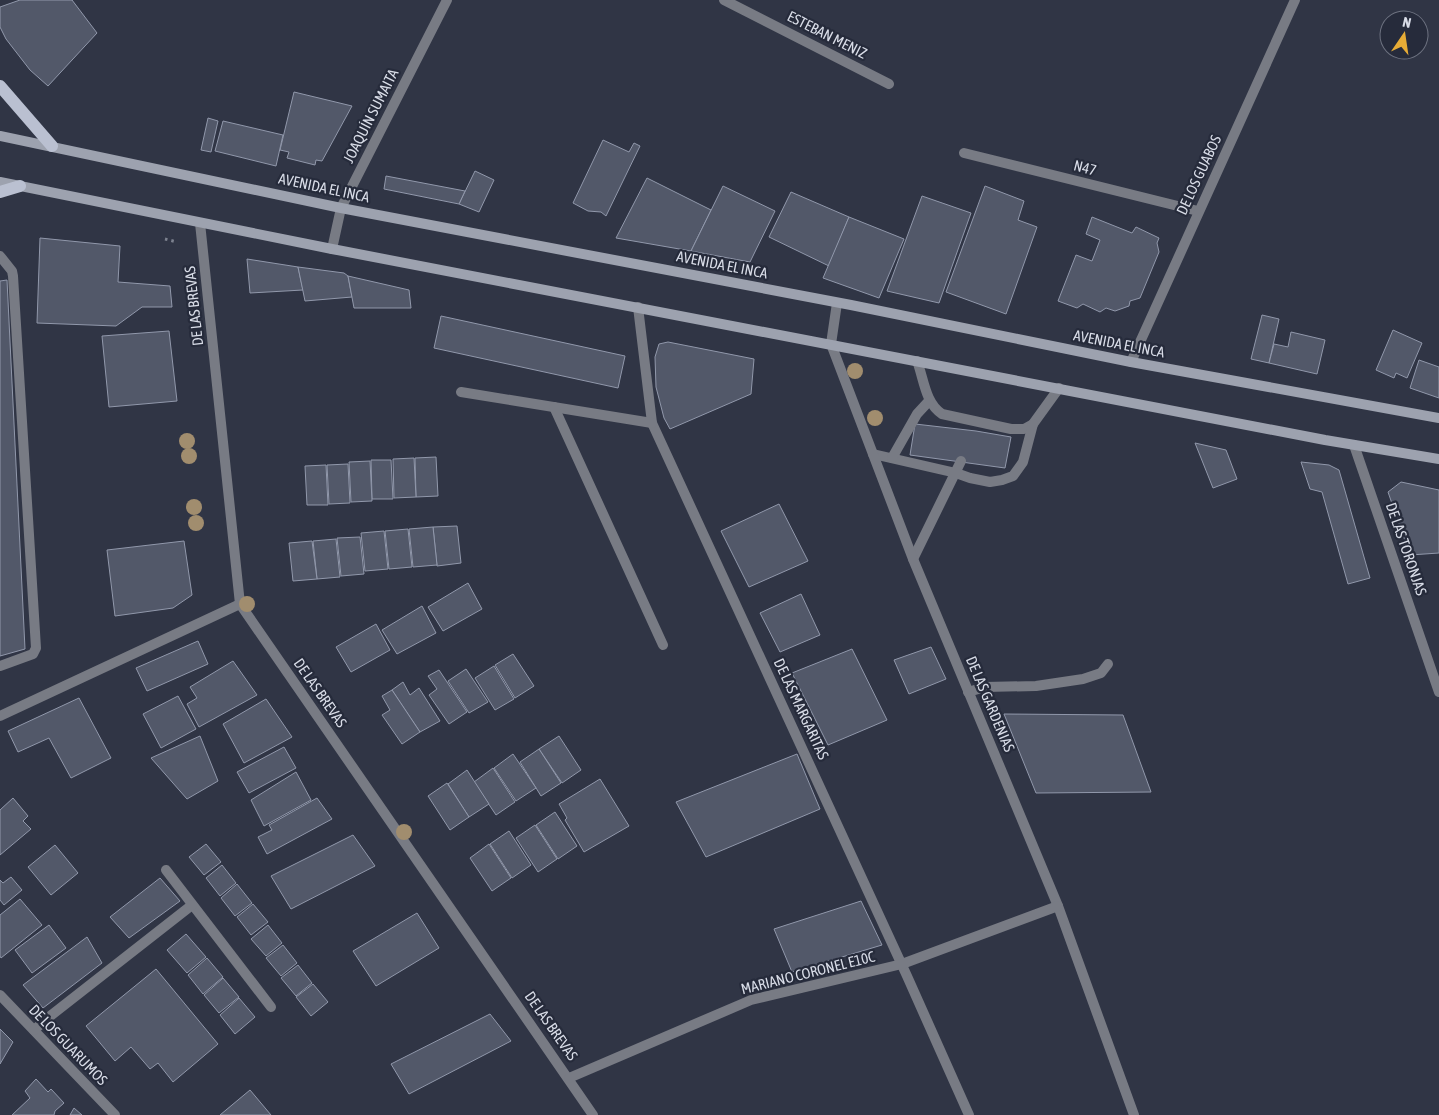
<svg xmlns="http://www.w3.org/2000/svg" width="1439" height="1115" font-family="'Asap Condensed',sans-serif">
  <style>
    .building { fill: #525869; stroke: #9198ab }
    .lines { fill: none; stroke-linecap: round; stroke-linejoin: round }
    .path { stroke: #7d828f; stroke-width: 3; stroke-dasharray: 2.5 4; stroke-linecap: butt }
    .service { stroke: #787b84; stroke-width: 10 }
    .minor { stroke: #787b84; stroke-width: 10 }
    .secondary { stroke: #9da2af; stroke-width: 10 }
    .primary { stroke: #bac0d1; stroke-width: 12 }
    .tree { fill: #a18d6e }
    .labels { text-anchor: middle; stroke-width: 4.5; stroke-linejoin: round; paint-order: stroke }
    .street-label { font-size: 15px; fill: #d8dce7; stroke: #262b3b }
  </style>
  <rect width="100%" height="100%" fill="#303545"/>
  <g class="building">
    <path d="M20 0H72L97 33 48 86 30 70 6 39 0 27V7Z"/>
    <path d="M294 92 352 106 322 161 316 160 315 165 287 158 289 152 280 150Z"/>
    <path d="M208 118 218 121 211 152 201 150Z"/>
    <path d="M223 121 283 135 276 166 215 151Z"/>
    <path d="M603 140 629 152 634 143 640 146 606 216 601 212 588 211 573 203Z"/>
    <path d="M475 171 494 180 479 212 459 204Z"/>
    <path d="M386 176 465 191 459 204 384 189Z"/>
    <path d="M647 178 711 210 691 251 616 238Z"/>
    <path d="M723 186 775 211 750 262 691 251Z"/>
    <path d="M985 186 1024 201 1018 220 1037 227 1006 314 946 292Z"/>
    <path d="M791 192 849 217 829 266 769 237Z"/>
    <path d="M922 196 971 213 939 303 887 291Z"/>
    <path d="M849 217 904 239 879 298 823 278Z"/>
    <path d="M1092 217 1132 233 1136 227 1159 238 1157 243 1159 252 1140 298 1130 301 1129 306 1115 311 1106 308 1100 312 1083 304 1077 308 1058 301 1076 255 1092 261 1100 240 1086 234Z"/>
    <path d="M40 238 120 246 118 282 170 286 172 307H142L116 326 37 323Z"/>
    <path d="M247 259 298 267 303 290 250 293Z"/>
    <path d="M298 267 344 273 348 276 352 297 305 301Z"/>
    <path d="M348 276 409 290 411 308H354Z"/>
    <path d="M7 280 25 649 0 656V281Z"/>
    <path d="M1262 315 1279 319 1269 363 1251 359Z"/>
    <path d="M441 316 625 356 618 388 434 348Z"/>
    <path d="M1393 330 1422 343 1407 378 1396 373 1394 378 1376 370Z"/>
    <path d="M169 331 177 401 109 407 102 336Z"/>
    <path d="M1291 332 1325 340 1317 374 1269 363 1274 344 1288 347Z"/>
    <path d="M668 342 754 359 751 394 670 429 664 418 656 387 655 357 659 344Z"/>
    <path d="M1419 360 1439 367V398L1410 388Z"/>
    <path d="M915 424 976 431 1011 437 1005 468 910 455Z"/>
    <path d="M1195 443 1226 450 1237 479 1213 488Z"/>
    <path d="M436 457 438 496 416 497 415 458Z"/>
    <path d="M414 458 416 497 394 498 393 459Z"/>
    <path d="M371 460H391L393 499H372Z"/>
    <path d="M370 461 372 501 351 502 349 462Z"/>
    <path d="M1301 462 1329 465 1339 470 1370 578 1348 584 1322 492 1310 489Z"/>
    <path d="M348 464 350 503 329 504 327 465Z"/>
    <path d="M326 465 328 505H307L305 466Z"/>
    <path d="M1401 482 1439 490V553L1410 555 1388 492Z"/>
    <path d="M779 504 808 561 749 587 721 531Z"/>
    <path d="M457 526 461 563 437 566 433 527Z"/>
    <path d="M433 527 437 565 413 567 409 529Z"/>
    <path d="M408 529 412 567 389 569 385 531Z"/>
    <path d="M384 531 388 569 365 571 361 533Z"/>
    <path d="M360 537 364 574 341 576 337 538Z"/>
    <path d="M336 539 340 577 317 579 313 541Z"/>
    <path d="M184 541 192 595 173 608 115 616 107 550Z"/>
    <path d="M312 541 317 579 293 581 289 543Z"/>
    <path d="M468 583 482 609 443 631 428 607Z"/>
    <path d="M801 594 820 635 780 652 760 613Z"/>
    <path d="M422 606 436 633 397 654 382 630Z"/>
    <path d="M376 624 390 650 351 672 336 647Z"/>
    <path d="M198 641 208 664 147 691 136 668Z"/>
    <path d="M931 647 946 679 909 694 894 660Z"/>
    <path d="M852 649 887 720 828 745 792 673Z"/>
    <path d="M513 654 534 686 515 698 495 665Z"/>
    <path d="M233 661 257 695 199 727 187 704 197 698 190 687Z"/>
    <path d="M494 666 514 699 495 710 475 678Z"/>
    <path d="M466 669 488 702 469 713 448 681Z"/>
    <path d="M439 670 467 712 449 724 429 695 437 689 428 676Z"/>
    <path d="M403 682 410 695 419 688 440 721 420 732 392 690Z"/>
    <path d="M392 690 420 732 402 744 382 715 390 710 382 696Z"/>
    <path d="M178 696 196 729 161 748 143 714Z"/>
    <path d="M79 698 111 758 71 778 49 738 18 752 8 731Z"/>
    <path d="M266 699 292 737 244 763 223 724Z"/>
    <path d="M1004 714 1123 715 1151 792 1036 793Z"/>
    <path d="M200 736 218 781 187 799 151 758Z"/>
    <path d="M559 736 581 770 562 783 539 749Z"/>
    <path d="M284 747 296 768 249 793 237 772Z"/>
    <path d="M539 749 561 783 541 796 520 762Z"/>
    <path d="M513 754 536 788 516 801 494 768Z"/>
    <path d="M797 754 820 809 706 857 676 802Z"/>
    <path d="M493 768 515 802 496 815 474 782Z"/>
    <path d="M467 770 489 804 469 817 448 784Z"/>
    <path d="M296 772 311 800 264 826 251 800Z"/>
    <path d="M600 779 629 826 584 852 565 820 567 818 559 804Z"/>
    <path d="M447 783 469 817 450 830 428 796Z"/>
    <path d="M13 798 28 816 23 821 31 829 0 855V810Z"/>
    <path d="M317 798 332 819 267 854 258 837 272 830 269 825Z"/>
    <path d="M555 812 577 846 558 859 536 825Z"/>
    <path d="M535 825 557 859 538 872 516 838Z"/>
    <path d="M509 831 531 865 512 878 490 844Z"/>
    <path d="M353 835 375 866 291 909 271 876Z"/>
    <path d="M206 844 221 862 204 875 189 857Z"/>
    <path d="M489 844 511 878 492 891 470 858Z"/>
    <path d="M55 845 78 873 51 895 28 867Z"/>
    <path d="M222 865 236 883 220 896 206 878Z"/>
    <path d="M11 877 22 890 4 905 0 900V880L3 883Z"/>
    <path d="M160 878 180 901 129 938 110 917Z"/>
    <path d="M237 884 252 903 235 916 221 898Z"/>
    <path d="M20 899 42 925 1 958 0 956V915Z"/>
    <path d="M861 901 882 945 792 972 774 929Z"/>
    <path d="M253 904 268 922 251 935 237 917Z"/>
    <path d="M417 913 439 948 376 986 353 951Z"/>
    <path d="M49 925 66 948 32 973 15 950Z"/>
    <path d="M268 925 282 943 266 956 251 939Z"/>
    <path d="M186 934 206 957 187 973 167 950Z"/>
    <path d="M87 937 102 963 43 1008 23 985Z"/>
    <path d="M283 945 297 963 281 976 266 958Z"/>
    <path d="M207 958 223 977 203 994 188 975Z"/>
    <path d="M298 965 312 983 296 996 281 978Z"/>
    <path d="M156 969 218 1044 173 1082 158 1063 150 1069 131 1047 115 1061 86 1026Z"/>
    <path d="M223 978 239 997 219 1013 204 995Z"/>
    <path d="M313 984 328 1002 311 1016 296 997Z"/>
    <path d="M239 998 255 1017 235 1034 220 1015Z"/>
    <path d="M490 1014 511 1041 409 1094 391 1064Z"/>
    <path d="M0 1029 13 1042 0 1064Z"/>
    <path d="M36 1079 48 1092 51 1089 64 1103 55 1111 54 1115H12L30 1098 25 1091Z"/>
    <path d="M250 1090 271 1115H220Z"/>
    <path d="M74 1108 82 1115H70Z"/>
  </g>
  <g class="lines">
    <path class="path" d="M165 239 177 242"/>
    <g class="service">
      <path d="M917 361C924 379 925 403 942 414L1011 429H1024L1033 424 1059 388"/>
      <path d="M873 454 956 473 970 478 990 482 1002 480 1013 476 1023 462 1033 424"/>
      <path d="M892 458 917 414 929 401"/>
      <path d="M913 559 961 461"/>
      <path d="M968 692 985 687 1036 686 1083 679 1101 673 1108 664"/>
    </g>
    <g class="minor">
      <path d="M724 0 889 84"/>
      <path d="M964 153 1198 211"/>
      <path d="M200 223 240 604 593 1115"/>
      <path d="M332 249 341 208 447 0"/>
      <path d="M0 256 12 271 13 276 36 648 33 654 0 666"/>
      <path d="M837 303 831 344 913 559 1058 906 1134 1115"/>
      <path d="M638 307 652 423 907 976 969 1115"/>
      <path d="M1131 362 1295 0"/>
      <path d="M461 392 652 423"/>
      <path d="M554 407 663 645"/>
      <path d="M1354 445 1439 692"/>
      <path d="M0 716 240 604"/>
      <path d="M166 870 271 1007"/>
      <path d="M0 995 115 1115"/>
      <path d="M34 1030 49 1017 192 905"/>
      <path d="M569 1078 751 1000 902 964 1058 906"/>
    </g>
    <g class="secondary">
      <path d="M0 136 341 208 851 305 1131 362 1439 418"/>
      <path d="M0 182 332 249 1325 440 1439 459"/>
    </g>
    <g class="primary">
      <path d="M0 86 52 146"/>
      <path d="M0 192 20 186"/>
    </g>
  </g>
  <g class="tree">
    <circle cx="855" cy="371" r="8"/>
    <circle cx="875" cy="418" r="8"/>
    <circle cx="187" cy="441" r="8"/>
    <circle cx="189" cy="456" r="8"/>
    <circle cx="194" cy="507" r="8"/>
    <circle cx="196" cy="523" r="8"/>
    <circle cx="247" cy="604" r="8"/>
    <circle cx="404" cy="832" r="8"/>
  </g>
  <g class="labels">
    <g class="street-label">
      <text transform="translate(827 35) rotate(27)" y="5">ESTEBAN MENIZ</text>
      <text transform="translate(371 116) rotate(-63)" y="5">JOAQUÍN SUMAITA</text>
      <text transform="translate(1085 168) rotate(14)" y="5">N47</text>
      <text transform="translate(1199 175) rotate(-65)" y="5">DE LOS GUABOS</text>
      <text transform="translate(324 188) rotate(12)" y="5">AVENIDA EL INCA</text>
      <text transform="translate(722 265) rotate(11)" y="5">AVENIDA EL INCA</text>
      <text transform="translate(194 306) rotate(-96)" y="5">DE LAS BREVAS</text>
      <text transform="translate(1119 344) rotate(11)" y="5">AVENIDA EL INCA</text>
      <text transform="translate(1406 549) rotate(71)" y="5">DE LAS TORONJAS</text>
      <text transform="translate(320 693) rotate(55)" y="5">DE LAS BREVAS</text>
      <text transform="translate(990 704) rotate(67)" y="5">DE LAS GARDENIAS</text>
      <text transform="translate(801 709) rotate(65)" y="5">DE LAS MARGARITAS</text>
      <text transform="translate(808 973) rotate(-14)" y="5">MARIANO CORONEL E10C</text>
      <text transform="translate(551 1026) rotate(55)" y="5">DE LAS BREVAS</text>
      <text transform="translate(68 1045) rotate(46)" y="5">DE LOS GUARUMOS</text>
    </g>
  </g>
  <g transform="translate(1404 35) rotate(13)"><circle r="24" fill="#262b3b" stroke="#6d7280"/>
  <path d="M0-4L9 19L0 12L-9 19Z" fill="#e7ac36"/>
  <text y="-8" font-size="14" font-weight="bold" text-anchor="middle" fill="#d8dce7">N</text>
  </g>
</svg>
